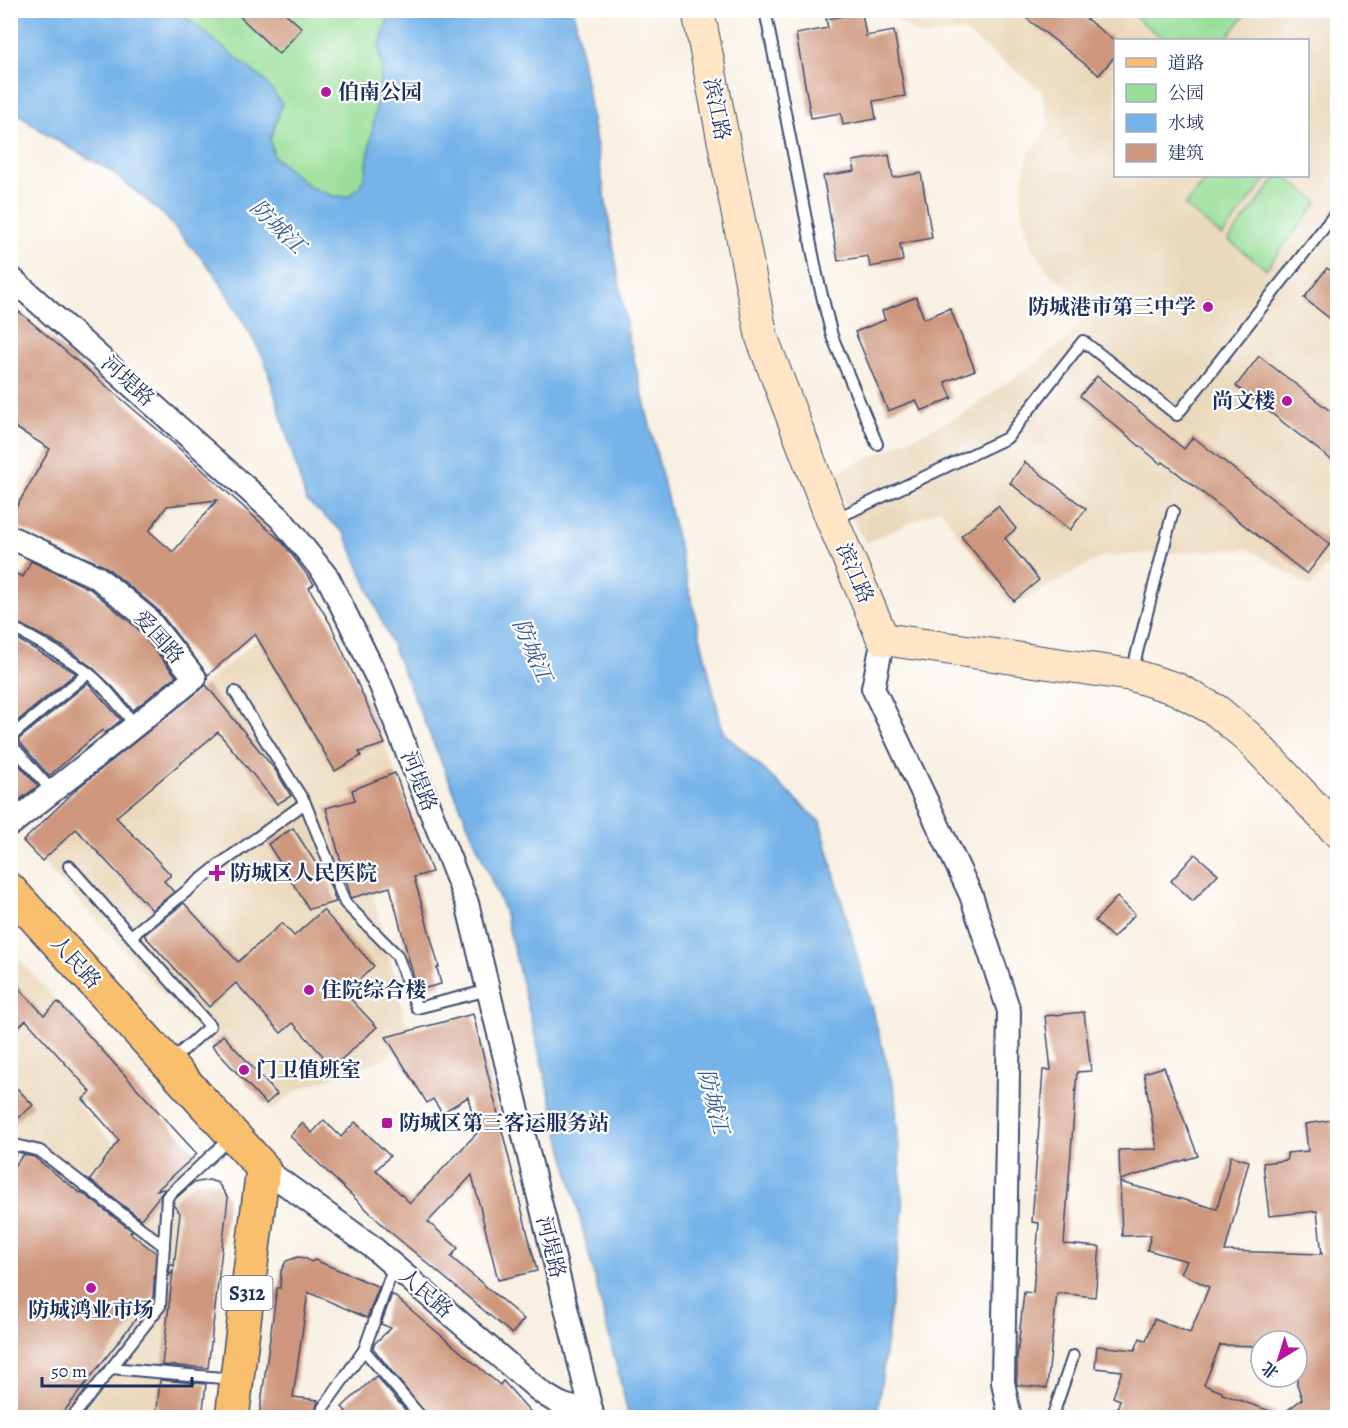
<svg xmlns="http://www.w3.org/2000/svg" width="1348" height="1428" font-family="Alegreya,'Noto Serif SC',serif">
  <style>
    .built { fill: #ead8ba; fill-rule: evenodd }
    .green { fill: #98de97; stroke: #5a867a; stroke-width: 1.5 }
    .water { fill: #74b3e8; stroke: #4871a3; stroke-width: 1.5 }
    .building { fill: #ce967c; fill-rule: evenodd }
    .lines { fill: none; stroke-linecap: round; stroke-linejoin: round }
    .lane-casing { stroke: #3c4c72; stroke-width: 14 }
    .street-casing { stroke: #3c4c72; stroke-width: 26 }
    .secondary-casing { stroke: #3c4c72; stroke-width: 34 }
    .primary-casing { stroke: #3c4c72; stroke-width: 36 }
    .lane { stroke: #fff; stroke-width: 10 }
    .street { stroke: #fff; stroke-width: 22 }
    .secondary { stroke: #fde5c5; stroke-width: 32 }
    .primary { stroke: #f9bf6d; stroke-width: 33 }
    .poi-dot { fill: #b5179e; stroke: #fff; stroke-width: 2 }
    .labels { text-anchor: middle; stroke-width: 4.5; stroke-linejoin: round; paint-order: stroke }
    .shield { fill: #fff; stroke: #5f6d8e; stroke-width: 1.5 }
    .shield-label { font-size: 20px; font-weight: bold; fill: #1b2f5e }
    .poi-label { font-size: 21px; font-weight: bold; fill: #1b2f5e; stroke: #fff; text-anchor: start }
    .street-label { font-size: 21px; fill: #1b2f5e; stroke: #fff }
    .water-label { font-size: 22px; font-style: italic; fill: #3a5d8e; stroke: #fff }
  </style>
  <rect width="100%" height="100%" fill="#fff"/>
  <filter id="ink" filterUnits="userSpaceOnUse"><feTurbulence type="fractalNoise" baseFrequency=".0167" numOctaves="2"/><feDisplacementMap in="SourceGraphic" scale="12" xChannelSelector="R" yChannelSelector="G"/><feConvolveMatrix kernelMatrix="1 2 1 2 8 2 1 2 1" color-interpolation-filters="sRGB"/></filter>
  <filter id="wash" filterUnits="userSpaceOnUse"><feTurbulence type="fractalNoise" baseFrequency=".008" numOctaves="4" result="noise"/><feDisplacementMap in="SourceGraphic" scale="24" xChannelSelector="R" yChannelSelector="G"/><feGaussianBlur stdDeviation="1.35" result="paint"/><feColorMatrix in="noise" values="0 0 0 0 0 0 0 0 0 0 0 0 0 0 0 0 0 1.4 0 .05"/><feComposite in="paint" operator="in"/></filter>
  <g filter="url(#wash)">
    <rect width="100%" height="100%" fill="#f8f0e2"/>
    <g class="built">
      <path d="M886 11H1337L1338 552 1310 587 1248 549 1103 556 1012 607 940 509 866 543 848 513 832 475 963 414 1065 341 1081 319 1077 295 1048 271 1034 251 1026 229 1021 204 1022 180 1029 154 1048 126 1042 91 964 31 920 37ZM1116 40H1308V176H1116Z"/>
      <path d="M284 618 363 751 385 744 395 773 353 790 384 886 374 896 408 1031 388 1036 393 1055 295 1091 272 1111 23 841 85 783Z"/>
      <path d="M10 949 118 1067 78 1105 157 1190 197 1154 214 1172 175 1207 180 1213 162 1362 208 1368 206 1385 161 1380 156 1417H11Z"/>
    </g>
    <g class="green">
      <path d="M178 11H391L379 47 382 68 366 172 360 187 348 197 333 196 310 187 274 157 270 141 282 104Z"/>
      <path d="M1127 11H1248L1225 40H1165Z"/>
      <path d="M1209 176H1269L1222 236 1185 206Z"/>
      <path d="M1278 176H1284L1318 202 1266 269 1228 240Z"/>
    </g>
    <path class="water" d="M11 10 178 11 265 81 282 104 270 140 274 157 310 187 333 196 347 197 360 187 366 172 382 68 379 47 391 11H574L628 334 723 732 820 822 895 1093 903 1210 878 1409 885 1417H629L504 910 345 534 306 500 264 358 216 275 164 215 111 171 46 134 11 108Z"/>
    <g id="blocks">
      <g class="building">
        <path d="M233 10H282L302 28 279 54Z"/>
        <path d="M1016 10H1075L1116 42V55L1099 75Z"/>
        <path d="M862 13 866 36 894 31 905 96 873 101 876 119 843 125 841 113 811 118 796 34 828 28 826 19Z"/>
        <path d="M889 155 893 178 921 173 932 238 900 244 903 261 870 267 868 256 838 261 823 176 855 171 853 161Z"/>
        <path d="M1327 268 1338 276V325L1304 298Z"/>
        <path d="M916 297 924 319 950 308 975 370 945 382 952 398 921 411 916 400 888 411 855 332 885 320 882 311Z"/>
        <path d="M10 304 172 442 283 543 314 584 309 588 330 623 385 744 359 752 361 756 335 771 255 634 208 675 157 609 106 567 10 524V518L50 449 10 424ZM217 500 173 552 149 531 167 506Z"/>
        <path d="M1259 356 1338 417V465L1236 386Z"/>
        <path d="M1097 376 1184 449 1193 437 1330 544 1307 574 1163 462 1161 464 1080 396Z"/>
        <path d="M1025 462 1086 509 1070 530 1010 483Z"/>
        <path d="M998 506 1016 529 1005 538 1039 580 1014 601 961 536Z"/>
        <path d="M31 561 90 589 137 628 176 676 133 710 112 686 92 667 64 647 10 619V571L23 577Z"/>
        <path d="M10 635 76 673 10 727Z"/>
        <path d="M88 683 121 720 105 733 102 730 49 776 18 740Z"/>
        <path d="M206 685 276 771 291 796 277 804 218 732 116 817 171 875 164 881 174 892 152 910 76 829 42 861 23 841 79 787Z"/>
        <path d="M10 755 38 786 10 807Z"/>
        <path d="M395 773 432 872 414 877 439 967 437 968 441 984 422 989 419 978 414 979 390 887 351 898 326 808 355 800 352 790Z"/>
        <path d="M293 828 330 885 336 902 309 909 268 844Z"/>
        <path d="M1195 854 1218 874 1193 901 1171 881Z"/>
        <path d="M1117 897 1135 914 1113 938 1095 921Z"/>
        <path d="M184 903 238 962 282 923 294 936 323 910 374 966 345 993 377 1027 333 1067 293 1023 281 1033 236 983 209 1007 144 935Z"/>
        <path d="M10 978 44 1015 58 1002 197 1154 157 1190 165 1189 141 1219 90 1180 119 1140 83 1099 91 1092 26 1020 10 1035Z"/>
        <path d="M1084 1012 1091 1071 1077 1072 1064 1244 1100 1247 1095 1297 1057 1293 1047 1388 1017 1385V1357L1024 1292 1033 1293 1039 1223 1032 1222 1043 1070H1051L1045 1016Z"/>
        <path d="M473 1014 537 1271 498 1280 472 1175 428 1222 458 1248 451 1257 524 1319 512 1334 389 1231 290 1136 302 1123 312 1133 324 1120 341 1137 355 1122 390 1156 376 1170 410 1203 477 1133 468 1097 442 1113 433 1099 427 1103 386 1037Z"/>
        <path d="M223 1035 277 1094 266 1104 212 1046Z"/>
        <path d="M1164 1067 1198 1156 1120 1180 1119 1150 1157 1149 1144 1073Z"/>
        <path d="M10 1081 33 1105 10 1126Z"/>
        <path d="M1332 1120 1334 1137 1338 1134V1418H1114L1120 1400 1113 1397 1122 1371 1095 1368 1097 1346 1135 1350 1140 1338 1146 1341 1154 1319 1190 1333 1209 1287 1181 1273 1187 1261 1147 1250 1151 1235 1122 1236 1120 1182 1217 1209 1231 1156 1249 1161 1225 1251 1322 1254 1317 1211 1269 1216 1263 1163 1287 1160V1153L1308 1151 1305 1124ZM1261 1341H1297V1384L1302 1399 1281 1415 1222 1394V1392L1204 1385 1220 1345 1261 1346Z"/>
        <path d="M23 1155 34 1157 80 1193 81 1192 132 1231 130 1233 156 1253 153 1297 59 1418H10V1171Z"/>
        <path d="M209 1180 218 1183 228 1198 208 1368 162 1365 173 1271 169 1276 170 1264 174 1266 180 1213 174 1206V1200L193 1183Z"/>
        <path d="M298 1257 305 1258 311 1262 315 1260 379 1287 367 1318 308 1292 293 1397 318 1400 314 1418H259L277 1288H280L281 1271 286 1261Z"/>
        <path d="M392 1294 500 1385 503 1381 536 1418H429L373 1348 375 1343 391 1328 381 1324Z"/>
        <path d="M376 1376 412 1418H352L342 1407Z"/>
        <path d="M160 1380 206 1384 202 1418H156Z"/>
      </g>
    </g>
  </g>
  <g filter="url(#ink)">
    <use href="#blocks" fill-opacity="0" stroke="#3c4c72" stroke-width="1.5"/>
    <g class="lines">
      <g class="lane-casing">
        <g id="lane">
          <path d="M765 10 817 275 832 336 877 444"/>
          <path d="M835 519 1007 438 1083 341 1177 415 1338 210"/>
          <path d="M10 626C36 641 64 654 88 673 106 687 120 707 135 725"/>
          <path d="M1132 672 1173 511"/>
          <path d="M235 692 305 803 345 903 397 955 417 1008 489 990"/>
          <path d="M10 737 88 673"/>
          <path d="M10 743 52 791"/>
          <path d="M69 866 210 1026 170 1062"/>
          <path d="M131 936 219 865 305 803"/>
          <path d="M10 1151 15 1145 40 1151 164 1246"/>
          <path d="M364 1350 422 1418"/>
          <path d="M111 1368 233 1379"/>
          <path d="M72 1418 160 1306 167 1197 231 1137"/>
          <path d="M321 1418 323 1408 364 1350 394 1266"/>
          <path d="M1052 1418 1073 1356"/>
        </g>
      </g>
      <g class="street-casing">
        <g id="street">
          <path d="M10 277 280 518 328 578 381 686 467 903 593 1418"/>
          <path d="M10 537 97 577 147 618 195 678 10 825"/>
          <path d="M883 639 873 688 971 895 1009 1011 1003 1382 1010 1418"/>
          <path d="M263 1168 371 1246 541 1392C560 1405 568 1409 591 1409"/>
        </g>
      </g>
      <g class="secondary-casing">
        <path id="secondary" d="M698 10 762 338 832 520 883 639 1132 675 1177 689 1217 711 1248 737 1338 832"/>
      </g>
      <g class="primary-casing">
        <path id="primary" d="M10 890 263 1168 232 1418"/>
      </g>
      <use href="#lane" class="lane"/>
      <use href="#street" class="street"/>
      <use href="#secondary" class="secondary"/>
      <use href="#primary" class="primary"/>
    </g>
  </g>
  <g class="poi-dot">
    <circle cx="326" cy="92" r="6"/>
    <circle cx="1208" cy="307" r="6"/>
    <circle cx="1287" cy="401" r="6"/>
    <path d="M214 864h6v6h6v6h-6v6h-6v-6h-6v-6h6z"/>
    <circle cx="309" cy="990" r="6"/>
    <circle cx="244" cy="1070" r="6"/>
    <rect x="381" y="1117" width="12" height="12" rx="3"/>
    <circle cx="91" cy="1288" r="6"/>
  </g>
  <g class="labels">
    <rect class="shield" x="221.5" y="1276" width="51" height="34" rx="4.5"/>
    <g class="shield-label">
      <text x="247" y="1300">S312</text>
    </g>
    <g class="poi-label">
      <text x="338" y="99">伯南公园</text>
      <text x="1196" y="314" text-anchor="end">防城港市第三中学</text>
      <text x="1275" y="408" text-anchor="end">尚文楼</text>
      <text x="230" y="880">防城区人民医院</text>
      <text x="321" y="997">住院综合楼</text>
      <text x="256" y="1077">门卫值班室</text>
      <text x="399" y="1130">防城区第三客运服务站</text>
      <text x="91" y="1317" text-anchor="middle">防城鸿业市场</text>
    </g>
    <g class="street-label">
      <text transform="translate(717 109) rotate(79)" y="7">滨江路</text>
      <text transform="translate(128 381) rotate(42)" y="7">河堤路</text>
      <text transform="translate(855 573) rotate(67)" y="7">滨江路</text>
      <text transform="translate(159 637) rotate(48)" y="7">爱国路</text>
      <text transform="translate(419 781) rotate(68)" y="7">河堤路</text>
      <text transform="translate(76 962) rotate(48)" y="7">人民路</text>
      <text transform="translate(551 1247) rotate(76)" y="7">河堤路</text>
      <text transform="translate(426 1293) rotate(41)" y="7">人民路</text>
    </g>
    <g class="water-label">
      <text transform="translate(278 226) rotate(44)" y="8">防城江</text>
      <text transform="translate(533 650) rotate(67)" y="8">防城江</text>
      <text transform="translate(714 1101) rotate(76)" y="8">防城江</text>
    </g>
  </g>
  <rect width="1348" height="1428" fill="none" stroke="#fff" stroke-width="36"/>
  <rect x="1114" y="39" width="195" height="138" fill="#ffffff" stroke="#a4acbf" stroke-width="1.5"/>
  <rect x="1126" y="58" width="30" height="9" fill="#f9bf6d" stroke="#a4acbf" stroke-width="1.5"/>
  <text x="1168" y="69" font-size="18" fill="#1b2f5e">道路</text>
  <rect x="1126" y="84" width="30" height="18" fill="#98de97" stroke="#a4acbf" stroke-width="1.5"/>
  <text x="1168" y="99" font-size="18" fill="#1b2f5e">公园</text>
  <rect x="1126" y="114" width="30" height="18" fill="#74b3e8" stroke="#a4acbf" stroke-width="1.5"/>
  <text x="1168" y="129" font-size="18" fill="#1b2f5e">水域</text>
  <rect x="1126" y="144" width="30" height="18" fill="#ce967c" stroke="#a4acbf" stroke-width="1.5"/>
  <text x="1168" y="159" font-size="18" fill="#1b2f5e">建筑</text>
  <g transform="translate(1279 1359) rotate(218)"><circle r="28" fill="#ffffff" stroke="#a4acbf" stroke-width="1.5"/>
  <path d="M0-4.5L10 22L0 15L-10 22Z" fill="#b5179e"/>
  <text y="-9" font-size="16" font-weight="bold" text-anchor="middle" fill="#1b2f5e">北</text>
  </g>
  <path d="M42 1377v9h150v-9" fill="none" stroke="#1b2f5e" stroke-width="3"/>
  <text x="51" y="1377" font-size="18" fill="#1b2f5e" stroke="#ffffff" stroke-width="4.5" paint-order="stroke">50 m</text>
</svg>
